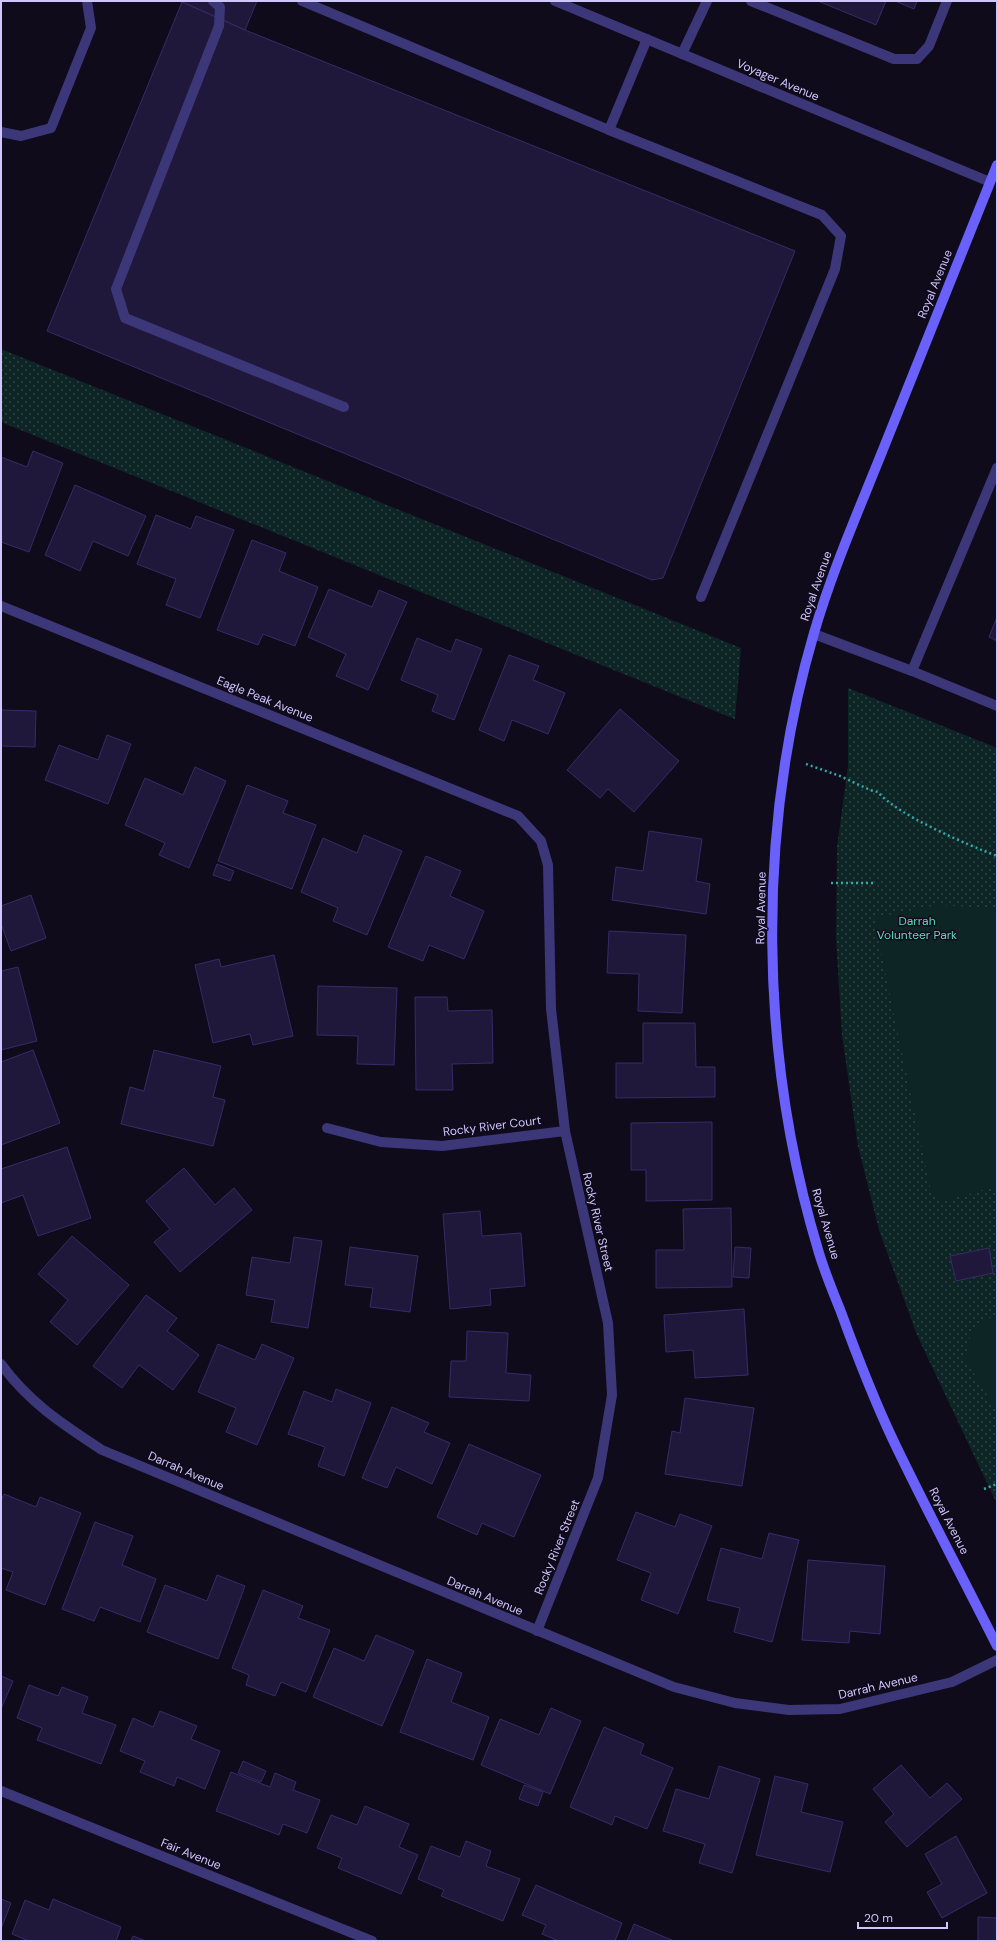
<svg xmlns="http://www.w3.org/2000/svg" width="998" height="1942" font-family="'DM Sans',sans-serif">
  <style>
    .grass { fill: url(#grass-dots) }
    .garden { fill: #0e2525 }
    .building { fill: #20183b; stroke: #392a67 }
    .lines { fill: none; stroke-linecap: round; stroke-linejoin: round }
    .path { stroke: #2fa9a7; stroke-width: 2.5; stroke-dasharray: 2 3; stroke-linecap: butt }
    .service { stroke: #3c3779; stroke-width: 10 }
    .minor { stroke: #3c3779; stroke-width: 10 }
    .secondary { stroke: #6a60fb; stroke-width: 10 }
    .labels { text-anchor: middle; stroke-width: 3; stroke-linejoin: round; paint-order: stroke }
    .street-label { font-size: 12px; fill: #cfc6fe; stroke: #0f0b1b }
    .park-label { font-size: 12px; fill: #56dbbf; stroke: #0f0b1b }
  </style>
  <defs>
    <pattern id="grass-dots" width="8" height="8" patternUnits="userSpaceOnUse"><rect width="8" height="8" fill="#0e2525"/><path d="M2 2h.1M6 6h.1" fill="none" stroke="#304346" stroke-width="1.8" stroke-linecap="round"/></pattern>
  </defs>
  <rect width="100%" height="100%" fill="#0f0b1b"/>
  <g class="grass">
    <path d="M1 349 741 648 735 719 1 422Z"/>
    <path d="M848 688 997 748V1504L917 1335 879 1230 858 1146 842 1035 836 938 837 847 848 766Z"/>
  </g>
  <g class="garden">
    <path d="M938 905 997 909V1186L944 1201 931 1191 874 918Z"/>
    <path d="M997 1314V1412L965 1358 972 1329Z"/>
  </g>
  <g class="building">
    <path d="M180 1H257L245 30Z"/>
    <path d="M818 1H886L876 25Z"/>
    <path d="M895 1H917L914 9Z"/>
    <path d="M182 2 245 30 795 251 663 578 652 580 47 331Z"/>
    <path d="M33 451 63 463 29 552 1 542V457L27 467Z"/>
    <path d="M75 485 146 516 128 556 93 541 80 571 45 555Z"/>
    <path d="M156 515 191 529 196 516 234 530 200 618 166 605 176 579 137 564Z"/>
    <path d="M252 540 286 553 279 571 318 587 295 646 263 634 258 645 217 630Z"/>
    <path d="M329 589 372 607 379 590 407 602 368 690 336 676 346 654 308 637Z"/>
    <path d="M997 617V641L989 637Z"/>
    <path d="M417 638 451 652 456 639 482 649 454 720 432 711 438 695 401 680Z"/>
    <path d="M509 655 539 666 533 680 565 693 548 734 512 720 504 741 479 730Z"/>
    <path d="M620 709 679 761 634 812 608 789 600 798 567 770Z"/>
    <path d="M1 710 36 711 35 747 1 746Z"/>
    <path d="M107 735 131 744 108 804 45 780 59 745 98 760Z"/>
    <path d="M195 767 226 781 189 868 159 855 165 843 125 825 145 778 183 795Z"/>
    <path d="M247 785 288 801 283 813 316 825 292 889 218 861Z"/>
    <path d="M649 831 702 839 696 881 710 884 706 914 612 900 616 867 643 871Z"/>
    <path d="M364 835 402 851 367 935 333 921 338 908 301 892 323 838 357 853Z"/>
    <path d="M426 856 461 871 450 896 484 911 464 959 429 945 423 961 388 947Z"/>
    <path d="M217 864 234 871 230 881 213 875Z"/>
    <path d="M31 895 46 938 11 951 1 924V906Z"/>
    <path d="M609 931 686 935 682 1013 638 1011 639 974 607 973Z"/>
    <path d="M274 955 293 1036 253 1045 250 1034 213 1043 195 965 219 959 221 967Z"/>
    <path d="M18 967 37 1041 1 1050V971Z"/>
    <path d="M318 986 397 988 394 1065 357 1064 358 1036 317 1035Z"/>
    <path d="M415 997H447L448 1011 492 1010 493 1063 452 1064 453 1090H416Z"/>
    <path d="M643 1023H695L696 1067H715V1097L616 1098V1063H643Z"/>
    <path d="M33 1050 60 1123 1 1145V1062Z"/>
    <path d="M154 1050 221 1066 213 1097 225 1100 213 1146 121 1124 130 1087 144 1091Z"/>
    <path d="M712 1122V1200L646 1201V1170H631V1123Z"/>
    <path d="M67 1147 91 1218 38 1236 23 1195 1 1203V1169Z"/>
    <path d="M184 1168 215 1205 234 1188 252 1210 180 1272 154 1242 170 1229 146 1201Z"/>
    <path d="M731 1208 732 1287 656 1288V1250H684L683 1209Z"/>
    <path d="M480 1211 482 1236 521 1233 525 1286 490 1289 491 1305 450 1309 443 1214Z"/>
    <path d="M72 1236 129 1285 77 1345 50 1322 68 1300 38 1274Z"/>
    <path d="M294 1237 322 1241 308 1328 271 1322 275 1300 246 1295 252 1257 290 1263Z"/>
    <path d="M350 1247 418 1256 410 1312 370 1307 373 1288 345 1285Z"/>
    <path d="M735 1247 751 1248 749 1278 733 1277Z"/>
    <path d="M989 1248 993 1273 956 1281 950 1256Z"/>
    <path d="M146 1295 177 1318 167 1331 199 1355 173 1390 139 1365 122 1388 93 1366Z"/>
    <path d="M744 1309 748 1375 695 1378 693 1350 666 1352 664 1315Z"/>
    <path d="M467 1331 508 1333 506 1373 531 1375 529 1401 449 1397 451 1361H466Z"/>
    <path d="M218 1344 255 1360 262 1344 294 1358 257 1445 226 1432 236 1408 198 1392Z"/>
    <path d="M336 1389 371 1403 344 1476 318 1466 325 1447 288 1434 304 1391 332 1402Z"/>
    <path d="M685 1398 754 1408 742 1486 665 1474 672 1431 680 1433Z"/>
    <path d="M392 1407 429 1423 424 1432 450 1443 432 1484 396 1467 387 1488 362 1478Z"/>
    <path d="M469 1444 541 1475 514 1537 482 1523 477 1535 437 1517Z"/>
    <path d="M4 1494 36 1507 40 1497 81 1513 45 1605 6 1590 13 1572 1 1568V1501Z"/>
    <path d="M636 1512 675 1527 680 1514 712 1526 678 1614 641 1600 651 1573 617 1560Z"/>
    <path d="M95 1522 133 1536 122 1565 156 1579 140 1622 100 1607 94 1621 62 1609Z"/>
    <path d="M769 1533 799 1540 772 1642 734 1632 740 1608 707 1600 721 1548 762 1559Z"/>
    <path d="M808 1560 885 1566 880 1634 850 1631 849 1643 802 1640Z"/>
    <path d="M217 1575 245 1586 218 1659 147 1632 165 1585 207 1601Z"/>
    <path d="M263 1590 303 1606 298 1618 330 1630 306 1692 281 1682 275 1696 246 1685 249 1675 232 1668Z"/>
    <path d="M376 1635 414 1651 382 1726 313 1697 334 1648 364 1661Z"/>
    <path d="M427 1659 462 1673 451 1702 489 1717 473 1760 400 1732Z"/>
    <path d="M1 1676 13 1681 1 1709Z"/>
    <path d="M29 1685 58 1696 62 1687 88 1697 82 1713 116 1725 101 1764 37 1740 42 1728 17 1718Z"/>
    <path d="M551 1708 581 1721 550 1794 481 1765 500 1719 539 1735Z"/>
    <path d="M160 1711 197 1726 191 1739 220 1751 205 1789 177 1777 174 1786 140 1772 145 1761 120 1751 133 1718 153 1727Z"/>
    <path d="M604 1727 644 1744 640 1754 673 1768 647 1829 615 1816 612 1825 570 1807Z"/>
    <path d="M243 1761 266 1771 261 1782 238 1773Z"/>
    <path d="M901 1765 930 1798 947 1783 962 1799 907 1847 885 1822 894 1814 873 1789Z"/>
    <path d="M719 1766 760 1779 732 1873 699 1863 705 1844 663 1831 676 1789 709 1799Z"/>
    <path d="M231 1772 270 1787 275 1773 296 1782 293 1790 320 1800 307 1833 283 1824 279 1835 216 1811Z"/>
    <path d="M775 1776 808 1784 801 1812 843 1822 830 1872 756 1855Z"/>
    <path d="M524 1785 543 1792 538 1806 519 1799Z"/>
    <path d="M365 1806 409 1824 399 1847 418 1855 401 1894 338 1868 342 1858 317 1848 331 1815 357 1825Z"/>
    <path d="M956 1836 987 1893 942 1918 927 1892 942 1884 925 1854Z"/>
    <path d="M466 1841 491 1851 486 1866 520 1879 503 1921 441 1896 444 1890 418 1879 431 1846 460 1857Z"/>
    <path d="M536 1885 622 1923 615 1941H559L542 1934 546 1925 522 1915Z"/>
    <path d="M1 1899 11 1903 1 1929Z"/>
    <path d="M53 1899 121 1927 116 1941H29L12 1934 25 1900 49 1910Z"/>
    <path d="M978 1917 997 1918V1941H978Z"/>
    <path d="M634 1924 674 1941H627Z"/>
    <path d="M133 1936 146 1941H131Z"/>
  </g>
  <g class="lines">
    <g class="path">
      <path d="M806 764 840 776 870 790 878 792C897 815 968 845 997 856"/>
      <path d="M831 883H873"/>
      <path d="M984 1489 997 1484"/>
    </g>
    <g class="service">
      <path d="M213 1 220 7 219 26 116 289 125 318 344 407"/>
      <path d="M302 1 609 130"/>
      <path d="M751 1 894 59H917L929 46 947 1"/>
      <path d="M647 39 609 130 822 215 841 236 835 269 701 597"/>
      <path d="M682 54 707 1"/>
      <path d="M1 132 21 136 51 128 91 28 87 1"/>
      <path d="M997 468 912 671 997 706"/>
      <path d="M814 634 912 671"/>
    </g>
    <g class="minor">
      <path d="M555 1 990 182"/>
      <path d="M1 606 518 816 541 841 548 865 551 1009 565 1131 608 1323 612 1395 598 1478 537 1631"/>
      <path d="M327 1128 381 1142 442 1146 565 1131"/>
      <path d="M1 1364C28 1402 64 1425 102 1450L674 1687 735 1703 789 1710 840 1709 952 1682 997 1660"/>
      <path d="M1 1791 372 1941"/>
    </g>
    <path class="secondary" d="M997 165C960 258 923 350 886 442 861 505 833 568 814 633 756 831 759 1056 819 1253 825 1273 833 1292 841 1312 857 1356 874 1400 894 1442 927 1511 963 1578 997 1646"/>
  </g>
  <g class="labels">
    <g class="street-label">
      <text transform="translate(778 80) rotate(23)" y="4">Voyager Avenue</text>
      <text transform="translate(935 284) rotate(-68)" y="4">Royal Avenue</text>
      <text transform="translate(816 586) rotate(-71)" y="4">Royal Avenue</text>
      <text transform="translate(265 699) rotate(22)" y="4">Eagle Peak Avenue</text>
      <text transform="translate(761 908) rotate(-89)" y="4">Royal Avenue</text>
      <text transform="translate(492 1126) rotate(-7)" y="4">Rocky River Court</text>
      <text transform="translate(598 1222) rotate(77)" y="4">Rocky River Street</text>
      <text transform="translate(826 1224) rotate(74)" y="4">Royal Avenue</text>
      <text transform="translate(186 1471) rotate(23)" y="4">Darrah Avenue</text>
      <text transform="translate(949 1521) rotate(63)" y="4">Royal Avenue</text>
      <text transform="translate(557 1547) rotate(-68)" y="4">Rocky River Street</text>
      <text transform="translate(485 1596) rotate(23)" y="4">Darrah Avenue</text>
      <text transform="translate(878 1686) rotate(-13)" y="4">Darrah Avenue</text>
      <text transform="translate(191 1854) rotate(22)" y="4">Fair Avenue</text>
    </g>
    <g class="park-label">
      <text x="917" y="925">Darrah<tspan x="917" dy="14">Volunteer Park</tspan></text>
    </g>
  </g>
  <rect width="998" height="1942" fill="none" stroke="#cfc6fe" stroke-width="4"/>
  <path d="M858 1922v6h89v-6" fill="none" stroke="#cfc6fe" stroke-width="2"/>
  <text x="864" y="1922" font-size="12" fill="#cfc6fe" stroke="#0f0b1b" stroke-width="3" paint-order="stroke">20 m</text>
</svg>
